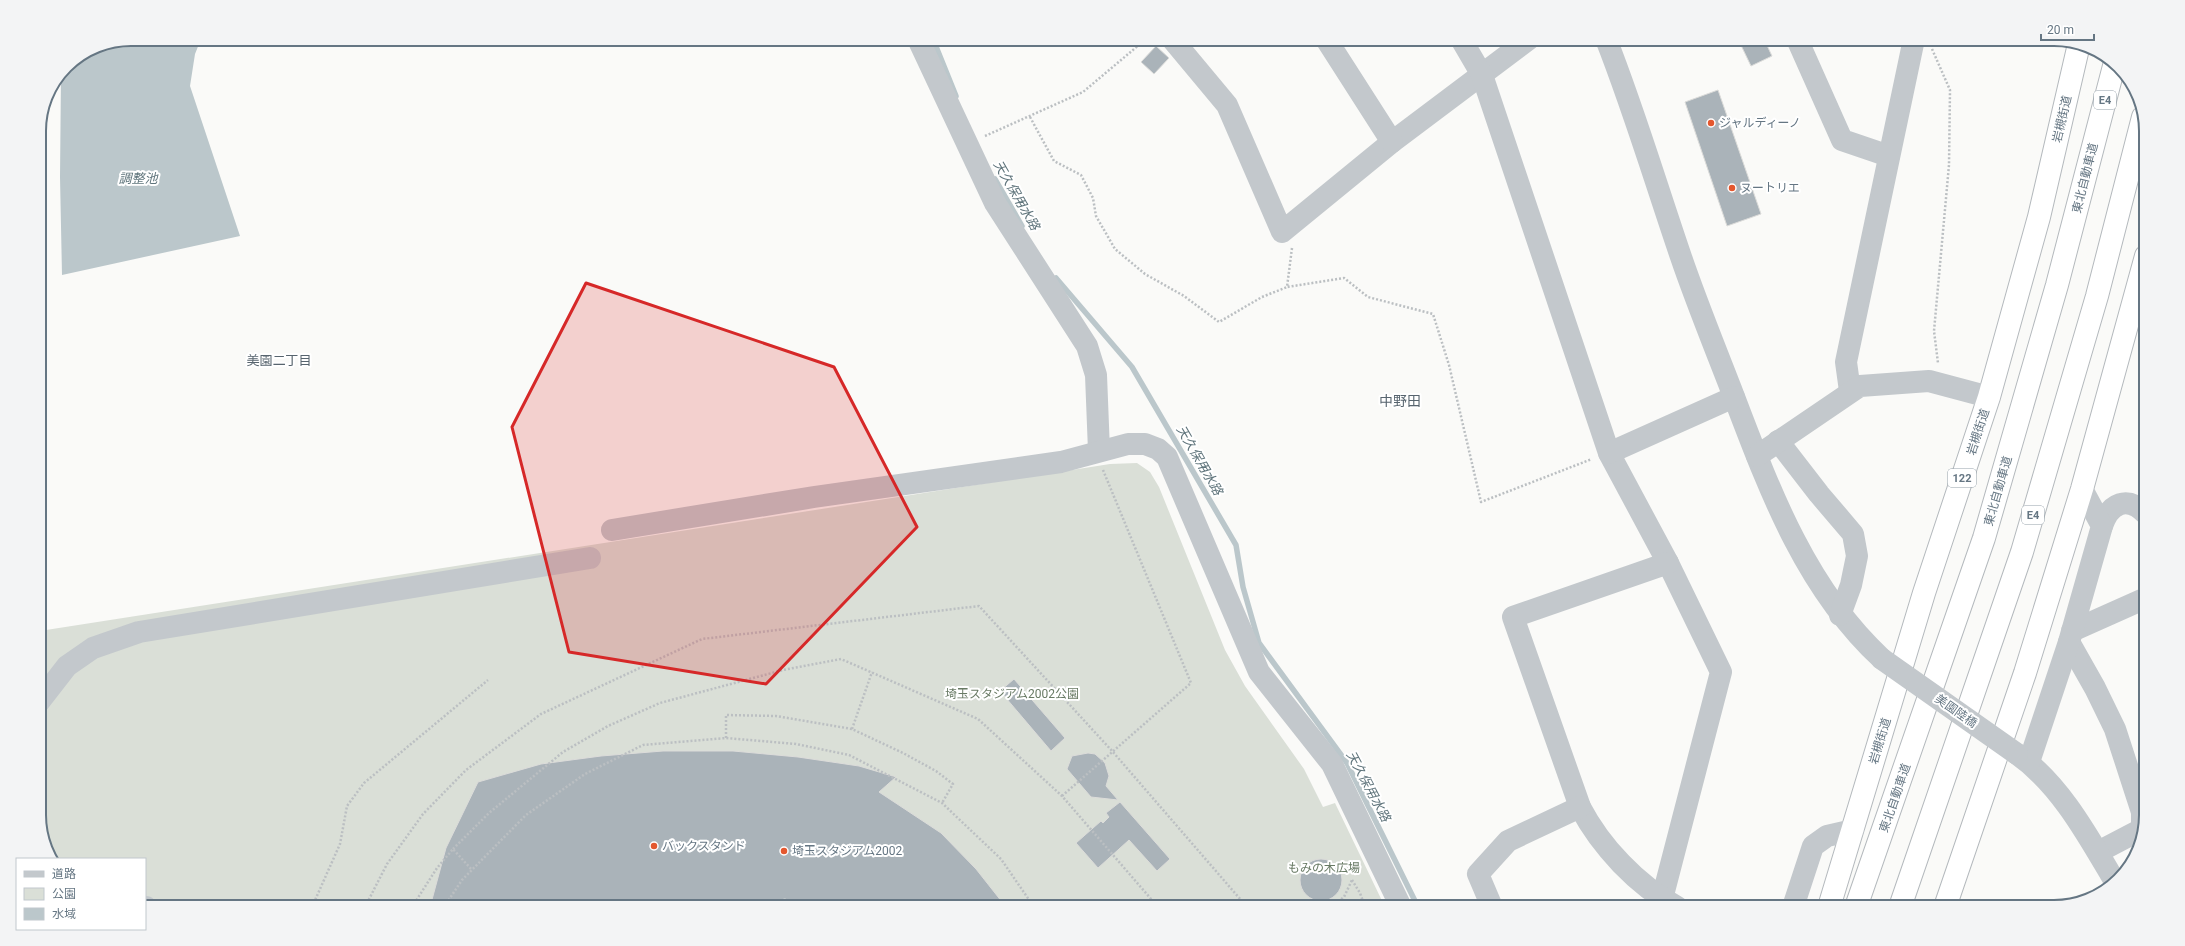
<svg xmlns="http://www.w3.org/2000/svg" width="2185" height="946" font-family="Roboto,'Noto Sans JP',sans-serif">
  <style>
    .green { fill: #dadfd7 }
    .water { fill: #bbc7cb }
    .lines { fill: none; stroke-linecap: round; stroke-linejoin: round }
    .stream { stroke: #bbc7cb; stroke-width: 5.5 }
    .building { fill: #aab3b9; stroke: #dcdcda }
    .highway-casing { stroke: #b4b9bd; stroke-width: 24 }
    .path { stroke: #bbbfc2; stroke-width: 2.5; stroke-dasharray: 2 2; stroke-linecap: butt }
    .minor { stroke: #c3c8cc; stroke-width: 22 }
    .highway { stroke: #fff; stroke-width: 22 }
    .minor-bridge { stroke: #c3c8cc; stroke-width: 22 }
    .marked { fill: #d62828; fill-opacity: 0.2; stroke: #d62828; stroke-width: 3; stroke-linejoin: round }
    .poi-dot { fill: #e4572e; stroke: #fff; stroke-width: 1.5 }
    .labels { text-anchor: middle; stroke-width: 4; stroke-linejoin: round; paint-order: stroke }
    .shield { fill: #fff; stroke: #939fa8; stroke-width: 1 }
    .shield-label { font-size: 11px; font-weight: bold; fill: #657683 }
    .street-label { font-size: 12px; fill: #657683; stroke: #fff }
    .poi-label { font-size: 12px; fill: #657683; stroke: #fff; text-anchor: start }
    .park-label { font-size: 12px; fill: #687a64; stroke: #fff }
    .water-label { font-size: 13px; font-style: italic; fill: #60757c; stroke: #fff }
    .neighbourhood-label { font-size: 13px; fill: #57646e; stroke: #fff }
    .quarter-label { font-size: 14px; fill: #57646e; stroke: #fff }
    .rim { fill: none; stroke: #657683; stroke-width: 2 }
  </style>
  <rect width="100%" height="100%" fill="#fafaf8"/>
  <g class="green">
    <path d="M2146 322V387L2143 384 2139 344Z"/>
    <path d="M1137 463 1150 472 1159 487 1225 650 1245 686 1304 769 1323 807 1335 803 1385 907H145V859H54L39 821V628L46 630 1110 464Z"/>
  </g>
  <path class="water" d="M131 39H201L195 54 190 86 240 236 62 275 60 177 61 73 66 66 96 46Z"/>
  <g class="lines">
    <g class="stream">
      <path d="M933 39 956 96"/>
      <path d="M995 179 1022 226"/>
      <path d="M1056 278 1132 367 1236 545 1243 587 1259 643 1347 763 1418 907"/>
    </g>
  </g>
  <g class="building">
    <path d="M1738 39H1764L1772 56 1751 66Z"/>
    <path d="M1156 46 1169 58 1154 74 1141 62Z"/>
    <path d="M1718 90 1761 214 1727 226 1685 102Z"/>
    <path d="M1014 679 1065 738 1051 751 1000 691Z"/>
    <path d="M663 751H733L798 757 859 766 896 777 879 792 941 833 976 869 1006 907H805L785 899 775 901 763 907H430L446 848 478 782 541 764 601 756Z"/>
    <path d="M1088 753 1095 754 1105 763 1109 776 1106 786 1118 800 1091 797 1067 769 1072 756Z"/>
    <path d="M1120 802 1170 859 1157 871 1129 840 1098 868 1076 843 1101 821 1103 823 1109 817 1106 813Z"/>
    <circle cx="1321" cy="880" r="21"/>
  </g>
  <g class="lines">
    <g class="highway-casing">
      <g id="highway">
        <path d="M1829 907 1924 593 1989 397 2039 217 2079 44"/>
        <path d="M1856 907 1984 538 2057 285 2114 66"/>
        <path d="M1900 907 2022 552 2097 296 2143 117"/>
        <path d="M1945 907 2025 673 2082 489 2146 256"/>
      </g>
    </g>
    <g class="path">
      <path d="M1932 49 1950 90 1949 165 1934 331 1938 363"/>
      <path d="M1030 117 1054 161 1081 175 1093 198 1096 216 1115 249 1145 274 1184 296 1219 322 1262 297 1287 287"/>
      <path d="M985 136 1083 92 1146 39"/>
      <path d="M1292 248 1287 287 1344 278 1368 297 1433 314 1449 365 1481 502 1592 459"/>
      <path d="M852 729 872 672"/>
      <path d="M726 738V715L776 716 852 729 903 753 936 771 953 784 942 803"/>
      <path d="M1062 796 1191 683 1103 470"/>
      <path d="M453 849 489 813 563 752 608 726 660 703 783 670 841 659 978 719 1062 796 1158 907"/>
      <path d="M1352 880 1360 893 1365 907"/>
      <path d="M312 907 340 844 347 806 364 783 488 680"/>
      <path d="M365 907 387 864 423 814 466 770 541 714 702 639 979 606 1113 752 1247 907"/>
      <path d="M412 907 437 868 453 849 472 870"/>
      <path d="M444 907 462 880 526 815 585 774 643 745 726 738 796 744 849 755 942 803 1001 859 1034 907"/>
      <path d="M1274 907H1291"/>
      <path d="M1332 907 1344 897 1352 880"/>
    </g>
    <g class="minor">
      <path d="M918 39 995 203 1087 346 1096 375 1099 451"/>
      <path d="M1172 39 1227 105 1282 232 1392 142 1529 39"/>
      <path d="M1326 39 1392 142"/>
      <path d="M1461 39 1482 75 1609 453 1668 563 1721 672 1662 899"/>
      <path d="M1606 39C1634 110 1656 184 1681 257 1696 301 1714 345 1731 389 1768 486 1804 587 1882 659"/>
      <path d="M1797 39 1842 140 1889 156"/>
      <path d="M1850 391 1846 362 1914 39"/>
      <path d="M1778 441 1819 494 1853 534 1857 556 1851 585 1840 615"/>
      <path d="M1609 453 1734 397"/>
      <path d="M1757 456 1860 386 1929 381 1989 397"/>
      <path d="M2102 526C2110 503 2127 495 2146 514"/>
      <path d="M612 530 814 497 1061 462 1128 444H1145L1158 449 1167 457 1259 672 1332 764 1401 907"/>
      <path d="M1668 563 1513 617 1580 807C1601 847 1637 885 1677 907"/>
      <path d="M2072 631 2146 598"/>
      <path d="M2069 642 2095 688 2115 729 2142 812V829L2098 852"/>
      <path d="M39 702 67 666 93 648 139 632 590 558"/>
      <path d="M2017 754C2060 784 2088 836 2114 880"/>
      <path d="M2029 762 2069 642 2102 526 2082 489"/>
      <path d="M145 907H146"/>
      <path d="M1492 907 1478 874 1508 841 1580 807"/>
      <path d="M1793 907 1813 846 1827 836 1853 830"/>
    </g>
    <use href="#highway" class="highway"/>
    <path class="minor-bridge" d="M1882 659 2017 754"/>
  </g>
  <path class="marked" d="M586 283 834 367 917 527 766 684 569 652 512 427Z"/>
  <g class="poi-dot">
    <circle cx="1711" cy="123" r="4"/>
    <circle cx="1732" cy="188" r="4"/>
    <circle cx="654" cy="846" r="4"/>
    <circle cx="784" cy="851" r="4"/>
  </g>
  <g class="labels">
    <g class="shield">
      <rect x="2094" y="91" width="22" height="18" rx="3"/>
      <rect x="1948" y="469" width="28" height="18" rx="3"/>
      <rect x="2022" y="506" width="22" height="18" rx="3"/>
    </g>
    <g class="shield-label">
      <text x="2105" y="104">E4</text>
      <text x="1962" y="482">122</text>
      <text x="2033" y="519">E4</text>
    </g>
    <g class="street-label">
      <text transform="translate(2062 119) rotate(-77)" y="4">岩槻街道</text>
      <text transform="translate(2085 178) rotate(-76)" y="4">東北自動車道</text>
      <text transform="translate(1978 432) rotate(-72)" y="4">岩槻街道</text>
      <text transform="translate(1998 491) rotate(-74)" y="4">東北自動車道</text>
      <text transform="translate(1956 711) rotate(35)" y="4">美園陸橋</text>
      <text transform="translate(1880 741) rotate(-73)" y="4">岩槻街道</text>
      <text transform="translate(1895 798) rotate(-71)" y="4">東北自動車道</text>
    </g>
    <g class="poi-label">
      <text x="1719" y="127">ジャルディーノ</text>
      <text x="1740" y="192">ヌートリエ</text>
      <text x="662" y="850">バックスタンド</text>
      <text x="792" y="855">埼玉スタジアム2002</text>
    </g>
    <g class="park-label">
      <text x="1012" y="698">埼玉スタジアム2002公園</text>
      <text x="1324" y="872">もみの木広場</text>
    </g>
    <g class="water-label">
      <text x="138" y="183">調整池</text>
      <text transform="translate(1017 195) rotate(60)" y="5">天久保用水路</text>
      <text transform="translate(1200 460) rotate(60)" y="5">天久保用水路</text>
      <text transform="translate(1369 786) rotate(62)" y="5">天久保用水路</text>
    </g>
    <g class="neighbourhood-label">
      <text x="279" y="365">美園二丁目</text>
    </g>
    <g class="quarter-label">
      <text x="1400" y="406">中野田</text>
    </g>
  </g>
  <path d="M0 0H2185V946H0ZM131 46H2054A85 85 0 0 1 2139 131V815A85 85 0 0 1 2054 900H131A85 85 0 0 1 46 815V131A85 85 0 0 1 131 46Z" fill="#f3f4f5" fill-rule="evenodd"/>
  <path class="rim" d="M131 46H2054A85 85 0 0 1 2139 131V815A85 85 0 0 1 2054 900H131A85 85 0 0 1 46 815V131A85 85 0 0 1 131 46Z"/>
  <rect x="16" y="858" width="130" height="72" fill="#ffffff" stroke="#c1c8cd"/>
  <rect x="24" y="871" width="20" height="6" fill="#c3c8cc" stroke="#c1c8cd"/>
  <text x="52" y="878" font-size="12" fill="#657683">道路</text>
  <rect x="24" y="888" width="20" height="12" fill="#dadfd7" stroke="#c1c8cd"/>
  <text x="52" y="898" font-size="12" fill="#657683">公園</text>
  <rect x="24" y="908" width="20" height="12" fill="#bbc7cb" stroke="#c1c8cd"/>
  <text x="52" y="918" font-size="12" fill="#657683">水域</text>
  <path d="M2041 34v6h53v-6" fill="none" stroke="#657683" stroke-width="2"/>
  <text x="2047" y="34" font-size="12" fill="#657683" stroke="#ffffff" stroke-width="3" paint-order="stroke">20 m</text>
</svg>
